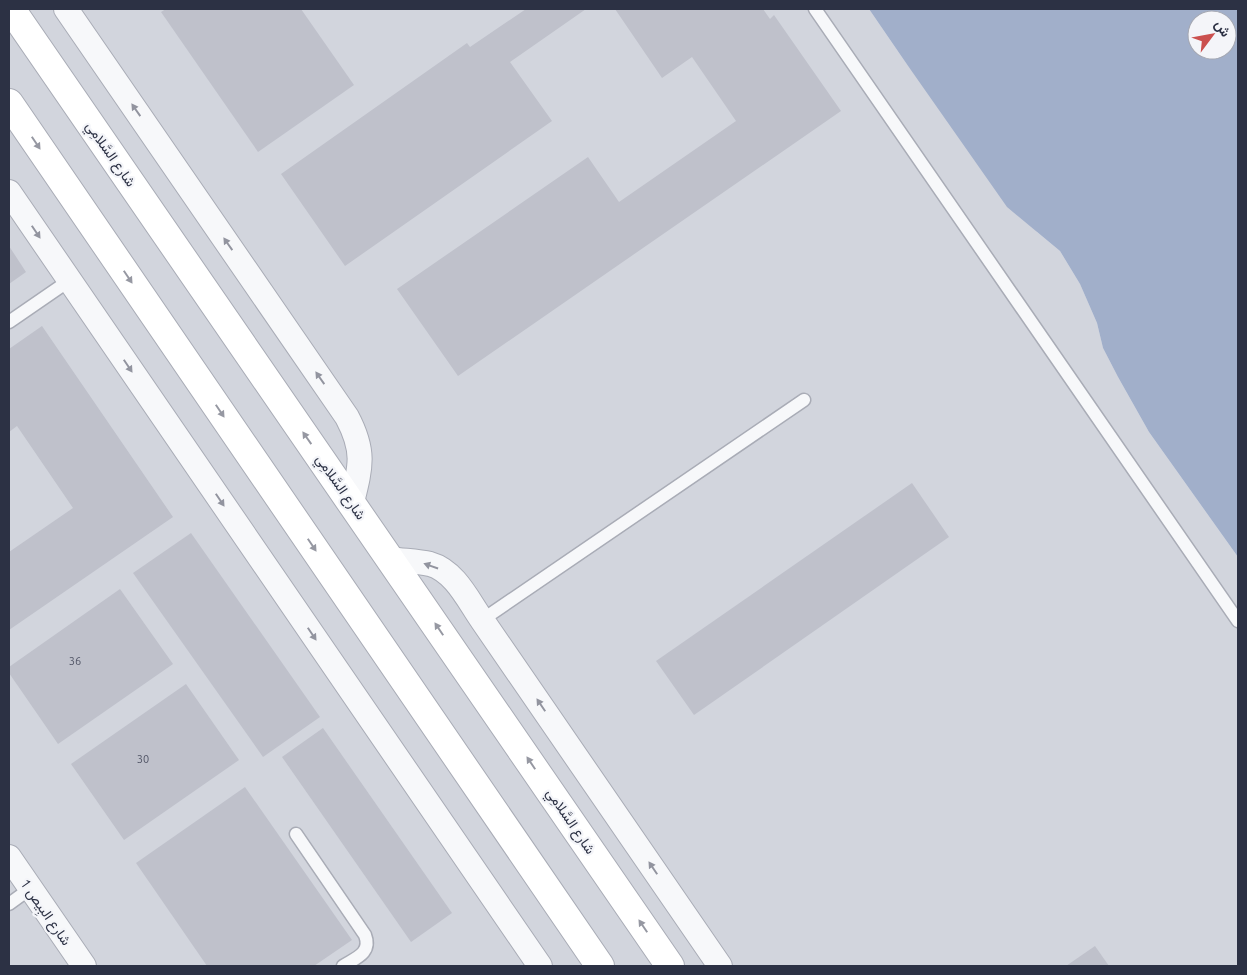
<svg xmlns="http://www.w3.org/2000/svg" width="1247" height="975" font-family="Ubuntu,Vazirmatn,sans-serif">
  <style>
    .built { fill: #d2d5dd }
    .water { fill: #a1afca; fill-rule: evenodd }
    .building { fill: #bfc1cb }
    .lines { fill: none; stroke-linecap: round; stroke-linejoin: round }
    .lane-casing { stroke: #a9acb6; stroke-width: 15 }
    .street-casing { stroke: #a9acb6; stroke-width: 26 }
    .secondary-casing { stroke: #a9acb6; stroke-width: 30 }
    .lane { stroke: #f7f8fa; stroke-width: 12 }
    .street { stroke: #f7f8fa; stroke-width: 24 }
    .secondary { stroke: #fff; stroke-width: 28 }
    .oneway { fill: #92949f }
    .oneway2 { fill: #9698a2 }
    .labels { text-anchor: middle; stroke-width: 4.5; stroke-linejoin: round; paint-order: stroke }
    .number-label { font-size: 11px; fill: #515566 }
    .street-label { font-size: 14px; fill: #2c3144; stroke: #f4f5f9 }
  </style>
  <rect width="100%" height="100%" fill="#e4e6ec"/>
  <path class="built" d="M9 9H869L906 63 1037 232 1060 251 1080 284 1097 323 1103 348 1118 377 1149 432 1238 557V966H9Z"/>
  <path class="water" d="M869 9H1238V557L1149 432 1118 377 1103 348 1097 323 1080 284 1060 251 1007 207 906 63ZM1197 20H1227V50H1197Z"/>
  <g class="building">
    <path d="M166 9H301L354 85 258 152 161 12Z"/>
    <path d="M526 9H586L510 62 552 121 345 266 281 174 467 43 470 47Z"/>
    <path d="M615 9H763L770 19 774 15 841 111 458 376 397 289 588 157 619 202 736 121 692 57 662 78Z"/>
    <path d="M9 246 26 272 9 284Z"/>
    <path d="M42 326 173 517 9 630V552L73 508 17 426 9 432V349Z"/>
    <path d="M912 483 949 537 694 715 656 661Z"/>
    <path d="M191 533 320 717 263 757 133 573Z"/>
    <path d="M120 589 173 664 58 744 9 673V667Z"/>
    <path d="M186 684 239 760 124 840 71 764Z"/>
    <path d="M323 728 452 913 411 942 282 757Z"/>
    <path d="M245 787 352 940 314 966H207L136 863Z"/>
    <path d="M1095 946 1109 966H1066Z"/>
  </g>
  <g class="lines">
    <g class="lane-casing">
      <g id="lane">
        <path d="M815 9 1238 621"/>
        <path d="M9 322 70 280"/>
        <path d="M482 620 804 400"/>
        <path d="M296 834 365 935C372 953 356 958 343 966"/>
        <path d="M9 904 31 888"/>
      </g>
    </g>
    <g class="street-casing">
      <g id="street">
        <path d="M66 9 347 417C365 451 361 466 352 502"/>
        <path d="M9 192 540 966"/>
        <path d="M391 559C404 561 417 561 430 564 455 571 468 600 482 620L720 966"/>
        <path d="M9 857 84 966"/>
      </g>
    </g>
    <g class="secondary-casing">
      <g id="secondary">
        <path d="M11 9 670 966"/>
        <path d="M9 103 600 966"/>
      </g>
    </g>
    <use href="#lane" class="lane"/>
    <use href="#street" class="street"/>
    <use href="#secondary" class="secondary"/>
  </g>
  <defs><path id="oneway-solid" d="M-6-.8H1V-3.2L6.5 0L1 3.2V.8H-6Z" transform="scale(1.25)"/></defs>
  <g class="oneway">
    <use href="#oneway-solid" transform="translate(136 110) rotate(-125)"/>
    <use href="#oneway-solid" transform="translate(36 232) rotate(56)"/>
    <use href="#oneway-solid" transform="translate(228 244) rotate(-125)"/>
    <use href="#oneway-solid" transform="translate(128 366) rotate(56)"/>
    <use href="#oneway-solid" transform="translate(320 378) rotate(-125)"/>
    <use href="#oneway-solid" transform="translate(220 500) rotate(56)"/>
    <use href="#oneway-solid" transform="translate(431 566) rotate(-161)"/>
    <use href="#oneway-solid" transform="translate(312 634) rotate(56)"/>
    <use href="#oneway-solid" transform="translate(541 705) rotate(-124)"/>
    <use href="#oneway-solid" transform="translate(653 868) rotate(-124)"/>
  </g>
  <g class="oneway2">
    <use href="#oneway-solid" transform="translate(36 143) rotate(56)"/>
    <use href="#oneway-solid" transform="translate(128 277) rotate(56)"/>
    <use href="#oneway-solid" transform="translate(220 411) rotate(56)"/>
    <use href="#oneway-solid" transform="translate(307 438) rotate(-125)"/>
    <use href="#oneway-solid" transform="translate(312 545) rotate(56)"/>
    <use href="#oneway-solid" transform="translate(439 629) rotate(-124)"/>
    <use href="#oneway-solid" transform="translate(531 763) rotate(-124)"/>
    <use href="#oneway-solid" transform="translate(643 926) rotate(-124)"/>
  </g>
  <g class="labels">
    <g class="number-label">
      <text x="75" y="665">36</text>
      <text x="143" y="763">30</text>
    </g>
    <g class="street-label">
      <text transform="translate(111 154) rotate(55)" y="5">شارع السَّلامِي</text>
      <text transform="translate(341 487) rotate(55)" y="5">شارع السَّلامِي</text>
      <text transform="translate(571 821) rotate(56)" y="5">شارع السَّلامِي</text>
      <text transform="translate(46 912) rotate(55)" y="5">شارع البِيص 1</text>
    </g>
  </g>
  <rect width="1247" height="975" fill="none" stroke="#2c3144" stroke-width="20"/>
  <g transform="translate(1212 35) rotate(58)"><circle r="24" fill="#f4f5f9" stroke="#a4a7b1"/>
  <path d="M0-4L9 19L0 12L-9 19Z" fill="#cb504f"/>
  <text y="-8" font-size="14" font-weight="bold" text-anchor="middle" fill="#2c3144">ش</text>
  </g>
</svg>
